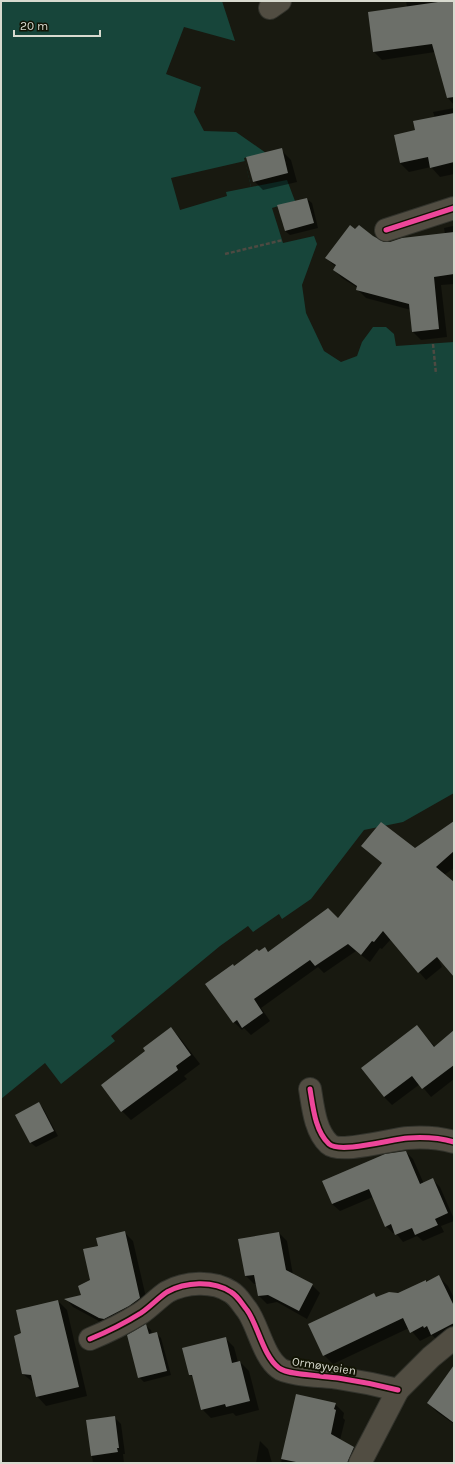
<svg xmlns="http://www.w3.org/2000/svg" width="455" height="1464" font-family="Karla,sans-serif">
  <style>
    .water { fill: #17453a }
    .pier { fill: #181910 }
    .shadow { fill: #0007 }
    .building { fill: #6c6f69 }
    .lines { fill: none; stroke-linecap: round; stroke-linejoin: round }
    .minor-casing { stroke: #32332c; stroke-width: 24 }
    .path { stroke: #4d4a42; stroke-width: 2.5; stroke-dasharray: 4 2; stroke-linecap: butt }
    .minor { stroke: #514d42; stroke-width: 22 }
    .cycleway-casing { stroke: #121404; stroke-width: 8 }
    .cycleway { stroke: #ed469a; stroke-width: 5 }
    .labels { text-anchor: middle; stroke-width: 4; stroke-linejoin: round; paint-order: stroke }
    .street-label { font-size: 12px; fill: #d8dacf; stroke: #121404 }
  </style>
  <rect width="100%" height="100%" fill="#181910"/>
  <path class="water" d="M1 1H222L235 41 184 27 166 74 201 87 194 112 204 131 236 132 266 153 244 158 251 187 287 180 295 201 272 208 283 243 314 236 317 244 302 285 306 313 324 351 341 362 357 356 362 342 373 327H386L394 334 396 346 454 342V793L403 822 364 830 311 899 282 919 279 914 253 932 248 926 220 946 111 1036 115 1041 61 1084 45 1063 1 1099Z"/>
  <path class="pier" d="M245 161 251 187 226 192 227 196 180 210 171 178Z"/>
  <g class="shadow">
    <path d="M406 1H438V3L454 1V105L448 98 435 52 382 60 374 52 407 7Z"/>
    <path d="M454 108V174L440 177 431 167 409 172 400 163 416 131 435 118 433 112Z"/>
    <path d="M282 151 291 160 297 182 263 190 254 181Z"/>
    <path d="M307 199 312 203 318 228 290 235 285 231Z"/>
    <path d="M453 223H454V284L441 285 447 337 421 340 413 332 411 310 366 298 358 290V288L342 278 334 270 336 267 326 258 383 243 445 234 444 228 453 226Z"/>
    <path d="M454 822V868L444 875 454 883V937L412 900 442 967 426 980 391 939 382 949 380 948 370 962 356 951 324 973 318 967 261 1008 270 1021 251 1035 244 1028 242 1030 234 1022 206 985 264 948 269 952 338 920 383 864 363 846 415 849Z"/>
    <path d="M417 1026 435 1047 454 1033V1079L431 1097 420 1084 392 1105 384 1097Z"/>
    <path d="M171 1029 180 1038 200 1064 184 1076 187 1079 131 1120 122 1111 146 1051Z"/>
    <path d="M38 1103 43 1108 58 1136 36 1147 31 1143 16 1115Z"/>
    <path d="M406 1152 413 1159 424 1184 433 1180 440 1187 454 1219V1221L441 1226 444 1232 423 1241 417 1236 403 1242 395 1232 393 1233 386 1226 373 1197 340 1211 332 1204Z"/>
    <path d="M125 1233 133 1241 148 1306 108 1326 73 1307 66 1299 82 1296 91 1281 99 1247Z"/>
    <path d="M279 1233 287 1241 293 1275 312 1285 320 1293 307 1319 277 1302 267 1304 259 1296 257 1284H254L246 1276Z"/>
    <path d="M439 1277 448 1286 454 1298V1337L441 1344 432 1335 420 1341 409 1328 333 1364 324 1355 374 1295 377 1298 398 1294 425 1281 427 1283Z"/>
    <path d="M58 1301 67 1310 87 1396 46 1406 37 1396 34 1383 23 1374Z"/>
    <path d="M146 1326 151 1330 152 1334 156 1333 161 1338 171 1375 144 1382 139 1377Z"/>
    <path d="M225 1338 234 1347 238 1362H240L249 1371 259 1410 236 1416 233 1413 211 1418 202 1409 194 1378 190 1375Z"/>
    <path d="M454 1372V1424L437 1412 428 1403Z"/>
    <path d="M297 1395 335 1404 344 1413 343 1418 345 1420 340 1440 353 1448 362 1457 360 1463H281Z"/>
    <path d="M114 1417 121 1424 125 1454H123L124 1463H93L87 1421Z"/>
    <path d="M260 1441 268 1449 272 1463H256Z"/>
  </g>
  <g class="building">
    <path d="M445 1H454V97L447 98 432 44 373 52 368 12Z"/>
    <path d="M454 113V162L430 168 428 157 400 163 394 135 415 130 413 121Z"/>
    <path d="M282 148 288 173 253 182 246 157Z"/>
    <path d="M307 198 314 223 285 231 277 205Z"/>
    <path d="M350 225 355 229 359 225 373 236 384 242H390L402 238 454 232V274L434 277 439 329 412 332 409 304 356 290 357 286 333 270 336 265 325 258Z"/>
    <path d="M454 821V851L436 867 454 882V977L437 957 418 973 383 931 374 942 372 941 361 955 348 944 315 966 310 960 254 999 263 1013 242 1028 237 1020 233 1023 205 984 233 964 234 966 257 949 259 951 265 947 268 952 328 908 338 918 382 863 361 846 381 822 415 848Z"/>
    <path d="M417 1025 434 1047 454 1030V1065L422 1089 412 1076 384 1097 361 1068Z"/>
    <path d="M171 1027 191 1055 176 1066 178 1070 121 1112 101 1085 145 1051 143 1048Z"/>
    <path d="M39 1102 54 1131 30 1143 15 1115Z"/>
    <path d="M406 1151 420 1184 433 1178 448 1213 435 1219 438 1225 415 1235 412 1228 395 1235 391 1224 385 1227 369 1189 332 1204 322 1181 385 1154Z"/>
    <path d="M125 1231 140 1298 129 1306 104 1319 99 1318 64 1299 81 1295 78 1286 90 1280 83 1249 98 1246 96 1238Z"/>
    <path d="M279 1232 286 1270 313 1284 299 1311 268 1295 258 1296 254 1275 245 1276 238 1239Z"/>
    <path d="M439 1275 454 1306V1323L431 1335 427 1326 424 1328 423 1326 410 1333 403 1318 323 1356 308 1324 374 1293 376 1297 389 1292 398 1293 426 1280V1282Z"/>
    <path d="M58 1300 79 1387 36 1397 31 1375 22 1374 14 1336 21 1333 16 1310Z"/>
    <path d="M146 1324 149 1334 157 1332 167 1371 138 1378 127 1335Z"/>
    <path d="M226 1337 232 1363 240 1361 250 1401 226 1407 225 1404 201 1410 192 1375H189L182 1348Z"/>
    <path d="M454 1365V1423L427 1403Z"/>
    <path d="M296 1394 336 1403 334 1409 336 1410 331 1434 354 1447 347 1463H301L281 1459Z"/>
    <path d="M115 1416 119 1448H117L118 1452 91 1456 86 1420Z"/>
  </g>
  <g class="lines">
    <g class="minor-casing">
      <g id="minor">
        <path d="M270 8 280 1"/>
        <path d="M386 230 454 208"/>
        <path d="M310 1089C313 1107 315 1131 329 1144 340 1154 392 1139 408 1138 423 1137 440 1138 454 1142"/>
        <path d="M90 1339C107 1332 125 1323 141 1313 150 1307 158 1298 167 1292 185 1282 213 1280 231 1292 238 1296 242 1304 247 1310 258 1325 263 1356 279 1368 287 1375 326 1376 338 1378 358 1381 378 1385 398 1390"/>
        <path d="M360 1463 398 1390 431 1357 454 1338"/>
      </g>
    </g>
    <g class="path">
      <path d="M225 254 283 240"/>
      <path d="M433 344 436 374"/>
    </g>
    <use href="#minor" class="minor"/>
    <g class="cycleway-casing">
      <g id="cycleway">
        <path d="M386 230 454 208"/>
        <path d="M310 1089C313 1107 315 1131 329 1144 340 1154 392 1139 408 1138 423 1137 440 1138 454 1142"/>
        <path d="M90 1339C107 1332 125 1323 141 1313 150 1307 158 1298 167 1292 185 1282 213 1280 231 1292 238 1296 242 1304 247 1310 258 1325 263 1356 279 1368 287 1375 326 1376 338 1378 358 1381 378 1385 398 1390"/>
      </g>
    </g>
    <use href="#cycleway" class="cycleway"/>
  </g>
  <g class="labels">
    <g class="street-label">
      <text transform="translate(324 1366) rotate(9)" y="4">Ormøyveien</text>
    </g>
  </g>
  <rect width="455" height="1464" fill="none" stroke="#d8dacf" stroke-width="4"/>
  <path d="M14 30v6h86v-6" fill="none" stroke="#d8dacf" stroke-width="2"/>
  <text x="20" y="30" font-size="12" fill="#d8dacf" stroke="#121404" stroke-width="3" paint-order="stroke">20 m</text>
</svg>
